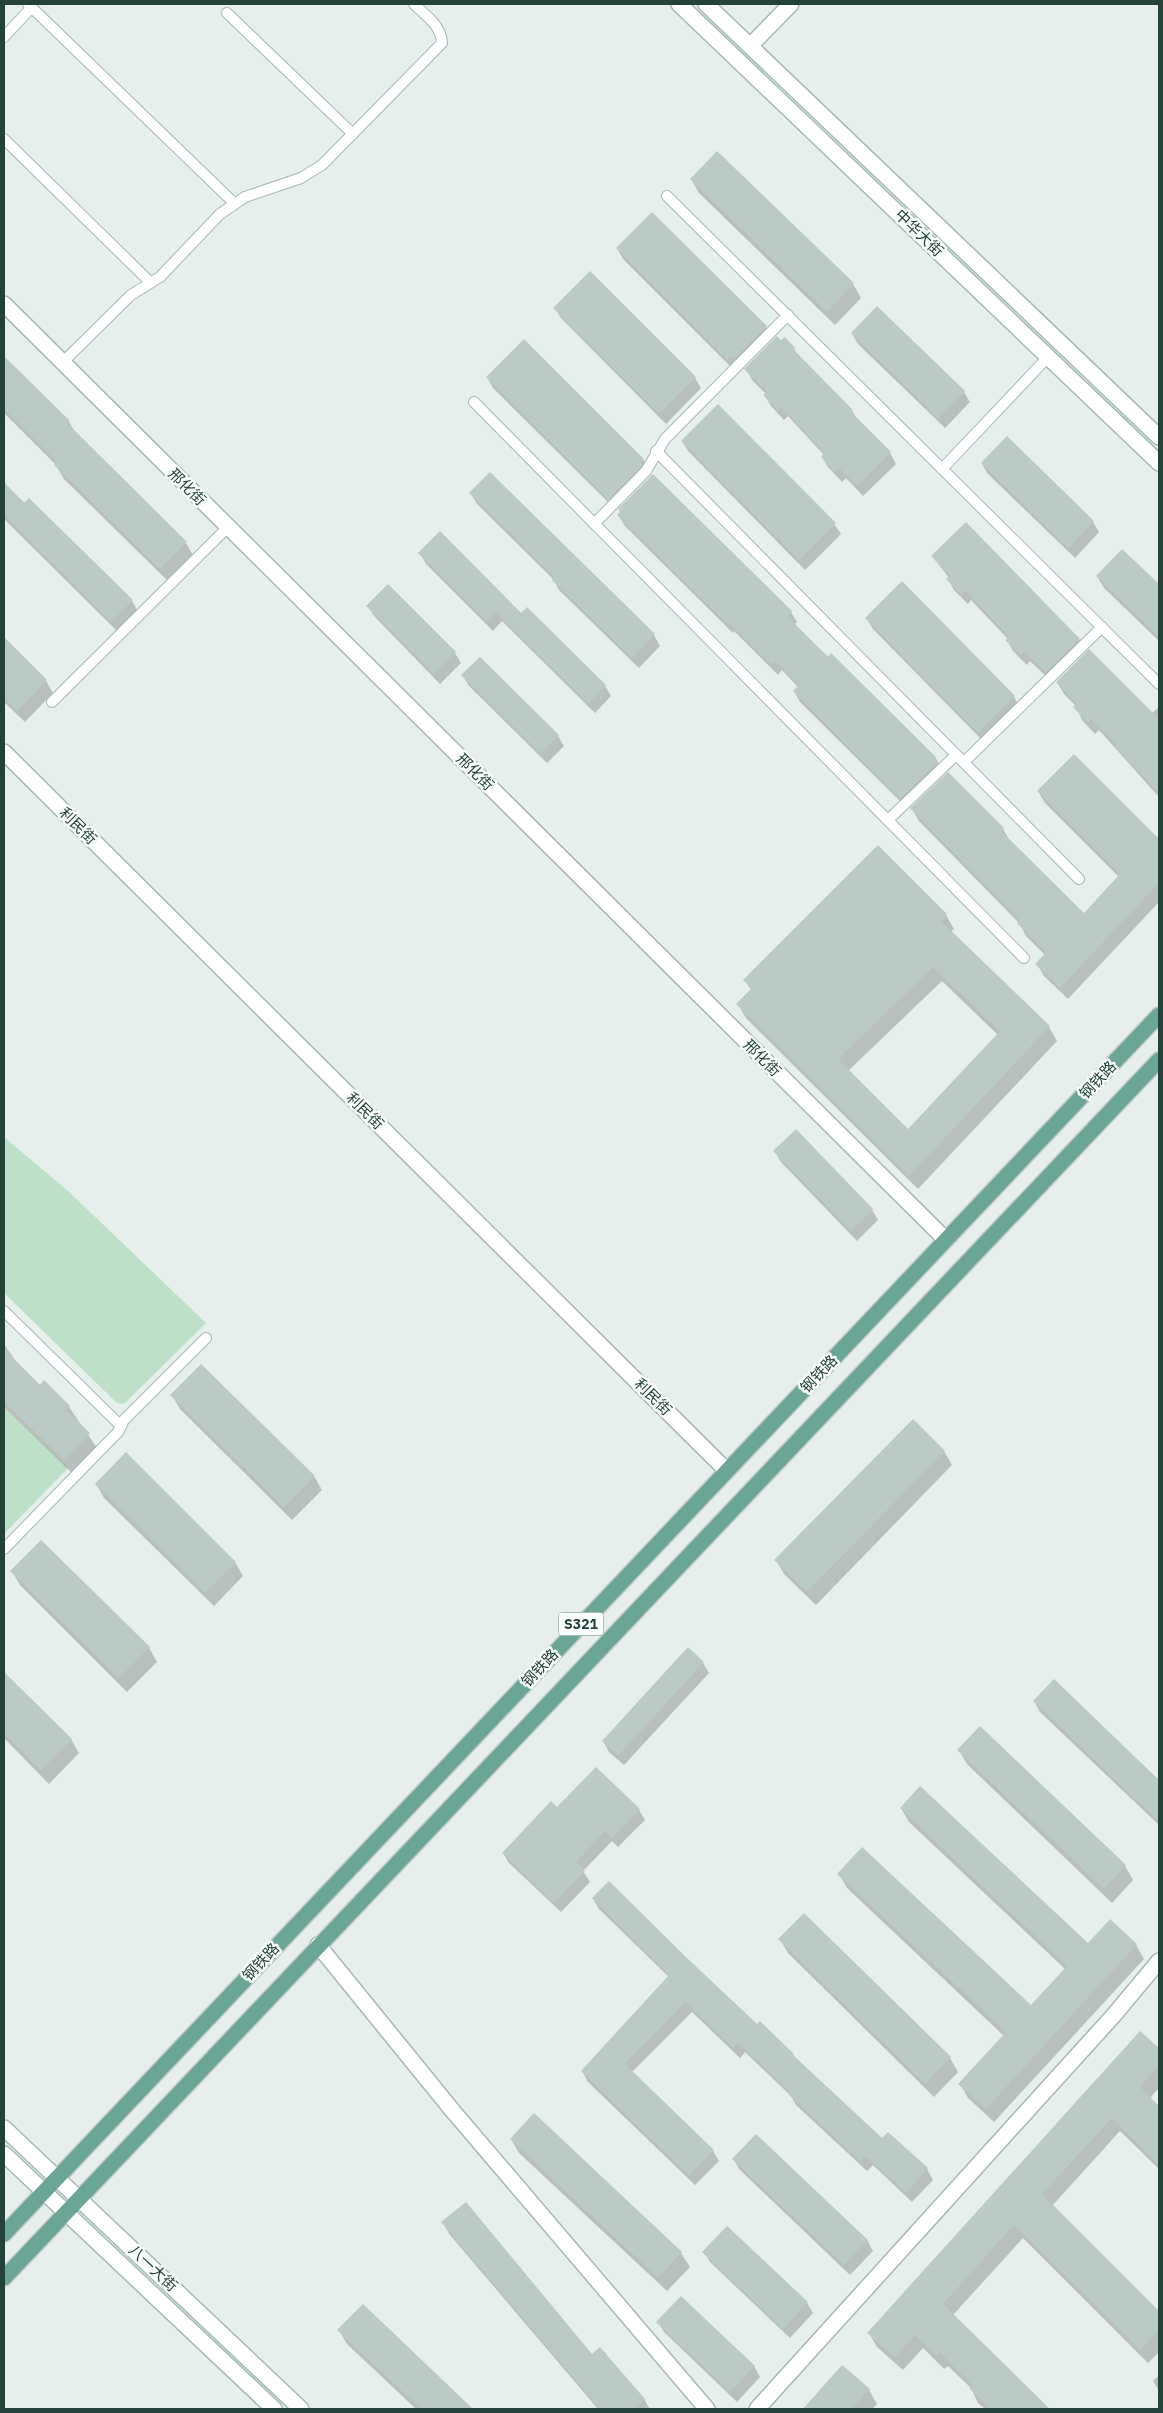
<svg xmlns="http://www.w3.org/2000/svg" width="1163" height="2413" font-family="'IBM Plex Sans','Noto Sans SC',sans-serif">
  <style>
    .green { fill: #bfe0c8 }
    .shadow { fill: #0003; fill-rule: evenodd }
    .building { fill: #bbcac4; fill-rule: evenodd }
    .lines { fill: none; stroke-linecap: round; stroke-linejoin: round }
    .lane-casing { stroke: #a8b8b2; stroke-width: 12 }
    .street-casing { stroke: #a8b8b2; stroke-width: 18 }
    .secondary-casing { stroke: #a4bbb3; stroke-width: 18 }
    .primary-casing { stroke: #c2cac8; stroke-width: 18 }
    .lane { stroke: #fff; stroke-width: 10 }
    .street { stroke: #fff; stroke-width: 15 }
    .secondary { stroke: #fff; stroke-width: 15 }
    .primary { stroke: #6aa596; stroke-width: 15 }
    .labels { text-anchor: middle; stroke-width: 5; stroke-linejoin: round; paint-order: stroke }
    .shield { fill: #f7fbf9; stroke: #637a73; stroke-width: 1 }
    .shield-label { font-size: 14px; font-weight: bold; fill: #24423a }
    .street-label { font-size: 15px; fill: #24423a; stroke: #f7fbf9 }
  </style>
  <rect width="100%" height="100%" fill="#e6efeb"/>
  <g class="green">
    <path d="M4 1137 68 1191 206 1323 124 1404 117 1403 4 1293Z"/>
    <path d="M4 1407 68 1468 4 1534Z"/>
  </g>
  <g class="shadow">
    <path d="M691 179 853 284 861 298 835 325 699 193Z"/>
    <path d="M652 214 766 327 772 338 734 370 623 259 617 248Z"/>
    <path d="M590 273 695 378 701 388 666 424 561 318 555 308Z"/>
    <path d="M852 334 964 392 970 402 945 428 858 344Z"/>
    <path d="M794 349 800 358 852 411 858 420 890 453 896 464 863 496 846 478 842 482 828 467 822 457 824 455 788 416 784 420 771 406 765 396 766 394 752 380 746 369Z"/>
    <path d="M4 357 69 422 76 434 186 543 194 557 169 582 64 479 56 465 4 413Z"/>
    <path d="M487 377 643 459 649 470 615 509 493 388Z"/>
    <path d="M682 441 834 524 841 534 805 570 688 451Z"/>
    <path d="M982 464 1093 522 1099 532 1075 558 988 474Z"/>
    <path d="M490 474 654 635 660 646 639 668 559 590 553 579 477 504 471 494Z"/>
    <path d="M653 475 791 612 797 622 794 625 935 757 941 768 907 808 800 702 794 691 798 687 782 670 778 675 734 631 733 633 625 526 618 515Z"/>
    <path d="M4 484 132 601 139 613 119 633 4 519Z"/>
    <path d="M1122 550 1159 586V641L1104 588 1097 576Z"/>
    <path d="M420 553 521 615 527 608 605 686 611 696 595 713 502 621 493 631 426 564Z"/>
    <path d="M933 557 1079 640 1085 650 1052 682 1030 661 1027 665 1013 651 1007 640 1008 639 971 600 968 604 954 590 948 579 949 578Z"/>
    <path d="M902 583 1014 697 1020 707 985 743 873 629 867 619Z"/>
    <path d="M368 606 455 653 461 663 440 684 374 616Z"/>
    <path d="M4 639 46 681 53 693 25 722 4 702Z"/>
    <path d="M463 676 558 736 564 746 547 763 469 686Z"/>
    <path d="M1057 682 1152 713 1158 708 1159 710V797L1099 730 1095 734 1082 720 1076 706 1064 694Z"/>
    <path d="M1038 791 1156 838 1159 835V902L1068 999 1044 976 1037 964 1045 955 1026 936 1019 923 919 821 912 809 1003 829 1010 841 1084 915 1119 877 1045 803Z"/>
    <path d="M878 847 946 915 954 929 951 932 1049 1027 1057 1041 918 1189 746 1018 738 1004 751 990 745 980ZM942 981 998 1035 908 1131 848 1071Z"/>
    <path d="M796 1131 872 1210 878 1220 857 1241 781 1162 775 1152Z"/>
    <path d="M4 1344 17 1363 40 1386 69 1407 97 1448 72 1473 4 1407Z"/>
    <path d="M172 1395 314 1476 322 1490 292 1520 180 1409Z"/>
    <path d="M944 1451 952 1465 816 1605 784 1574 776 1560Z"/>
    <path d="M96 1484 235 1562 243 1576 214 1606 104 1498Z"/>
    <path d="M12 1571 149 1648 157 1662 127 1692 20 1585Z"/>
    <path d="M703 1663 709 1673 624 1765 609 1752 603 1741Z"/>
    <path d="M4 1673 71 1739 79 1753 49 1784 4 1738Z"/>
    <path d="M1054 1681 1159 1782V1825L1040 1712 1034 1701Z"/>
    <path d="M980 1728 1125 1866 1133 1880 1112 1903 967 1764 959 1750Z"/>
    <path d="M901 1808 1088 1945H1136L1144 1959 994 2122 968 2098 960 2084 1004 2036 847 1888 839 1874 1031 2007 1065 1969 909 1822Z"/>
    <path d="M557 1809 639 1810 645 1820 618 1847 612 1841 583 1871 590 1882 561 1912 509 1863 503 1853Z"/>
    <path d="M593 1899 793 2055 796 2060 882 2140 889 2134 927 2169 933 2180 912 2202 873 2165 867 2171 796 2105 791 2096 745 2052 740 2058 692 2012 632 2072 713 2151 719 2161 695 2185 588 2082 582 2071 669 1977 599 1909Z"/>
    <path d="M804 1914 950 2058 958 2072 934 2097 788 1953 780 1939Z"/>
    <path d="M1140 2033 1159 2050V2088L1150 2098 1159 2108V2169L1120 2131 1052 2206 1159 2313V2352L1148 2363 1023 2238 953 2315 1048 2409H985L978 2403 971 2388 948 2366 944 2369 923 2348 903 2370 877 2347 869 2333Z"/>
    <path d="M534 2115 681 2253 690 2267 667 2291 519 2153 511 2139Z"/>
    <path d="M734 2160 867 2240 873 2251 850 2275 740 2170Z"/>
    <path d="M443 2223 592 2356 644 2399 650 2409H598L450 2235Z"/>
    <path d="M704 2252 807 2303 813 2313 790 2338 710 2262Z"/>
    <path d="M363 2305 472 2409H416L347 2344 339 2330Z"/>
    <path d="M658 2322 754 2366 760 2377 737 2402 664 2332Z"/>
    <path d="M842 2367 869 2390 877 2404 872 2409H805Z"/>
    <path d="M1159 2375V2391L1153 2381Z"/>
  </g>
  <g class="building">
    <path d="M717 151 854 283 827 312 690 179Z"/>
    <path d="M652 212 767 326 734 359 732 356 727 360 616 248Z"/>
    <path d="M590 271 696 377 659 414 553 308Z"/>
    <path d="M877 306 965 391 938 418 851 333Z"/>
    <path d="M777 336 781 340 785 337 795 348 794 350 853 410 851 412 891 452 857 486 839 468 835 472 821 457 824 453 806 434 807 433 781 407 778 410 763 395 767 392 744 369Z"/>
    <path d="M524 339 644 459 641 462 642 463 641 467 608 500 486 377Z"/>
    <path d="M4 356 70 421 67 423 187 542 160 569 54 465 57 462 4 409Z"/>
    <path d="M718 404 836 523 799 560 681 441Z"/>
    <path d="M1007 436 1094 521 1068 548 981 463Z"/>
    <path d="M490 472 655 634 632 658 552 580 554 577 469 493Z"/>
    <path d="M653 474 792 611 787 616 828 657 831 653 936 757 934 758 938 762 900 799 793 691 799 685 775 661 771 665 728 622 726 623 617 515 620 512 618 509Z"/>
    <path d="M4 482 24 503 29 498 133 600 111 622 4 515Z"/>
    <path d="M966 522 1080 639 1046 672 1024 652 1020 655 1005 640 1009 637 965 590 961 594 946 579 950 576 931 556Z"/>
    <path d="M440 531 521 613 527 607 606 685 588 704 496 612 486 621 418 553Z"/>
    <path d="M1122 549 1159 584V637L1096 576Z"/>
    <path d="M902 581 1015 696 978 733 865 618Z"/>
    <path d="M388 584 456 652 434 674 366 606Z"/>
    <path d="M4 637 47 680 17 711 4 698Z"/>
    <path d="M1089 649 1159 719V793L1115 747 1117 745 1091 719 1088 723 1073 707 1077 704 1056 682Z"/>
    <path d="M480 657 559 735 541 754 461 675Z"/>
    <path d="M1074 754 1159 839V883L1060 988 1035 964 1046 952 1017 923 1020 921 910 808 948 772 1004 828 1001 831 1084 913 1120 874 1037 791Z"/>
    <path d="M878 845 947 914 941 921 1050 1026 909 1176 736 1004 752 988 743 980ZM933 967 1000 1031 908 1129 838 1059Z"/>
    <path d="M796 1129 873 1209 851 1231 773 1151Z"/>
    <path d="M4 1349 40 1385 44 1380 70 1406 66 1410 90 1433 64 1460 4 1402Z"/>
    <path d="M201 1364 315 1476 284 1507 170 1395Z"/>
    <path d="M913 1419 945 1451 807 1592 774 1560Z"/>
    <path d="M126 1452 236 1562 205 1593 95 1484Z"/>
    <path d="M41 1540 150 1647 119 1678 10 1571Z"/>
    <path d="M688 1647 704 1662 618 1756 602 1741Z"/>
    <path d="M4 1672 72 1739 41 1770 4 1734Z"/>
    <path d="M1054 1679 1159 1780V1822L1033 1701Z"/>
    <path d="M980 1726 1126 1865 1104 1889 957 1750Z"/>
    <path d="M596 1767 640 1809 612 1838 605 1831 576 1862 585 1871 554 1903 502 1853 551 1801 557 1807Z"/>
    <path d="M920 1786 1088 1943 1110 1919 1137 1944 986 2109 958 2084 1006 2032 837 1874 862 1847 1031 2005 1067 1966 900 1808Z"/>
    <path d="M609 1881 686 1957 757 2024 760 2021 794 2054 793 2055 882 2138 888 2132 928 2168 906 2193 866 2156 861 2162 788 2094 790 2092 738 2043 733 2048 685 2002 625 2064 714 2150 689 2176 581 2071 669 1975 592 1898Z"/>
    <path d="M804 1913 951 2057 925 2084 778 1939Z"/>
    <path d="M1140 2031 1159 2048V2065L1140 2087 1159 2106V2165L1112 2118 1042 2194 1159 2311V2330L1140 2350 1014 2225 943 2304 1050 2409H990L969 2388 972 2385 939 2352 936 2356 915 2335 895 2357 867 2333Z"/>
    <path d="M534 2113 682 2252 658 2278 510 2139Z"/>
    <path d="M756 2134 868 2240 844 2265 732 2159Z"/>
    <path d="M466 2202 592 2354 600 2347 645 2399 633 2409H600L441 2222Z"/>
    <path d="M727 2226 808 2302 783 2329 702 2252Z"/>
    <path d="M681 2296 755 2366 730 2392 656 2322Z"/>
    <path d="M363 2304 473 2409H421L337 2330Z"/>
    <path d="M842 2365 870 2389 852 2409H803Z"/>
  </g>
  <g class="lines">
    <g class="lane-casing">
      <g id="lane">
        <path d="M28 4 234 203"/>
        <path d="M227 13 353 134"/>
        <path d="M4 37 32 7"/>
        <path d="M4 139 150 282"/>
        <path d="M667 196 1159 684"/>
        <path d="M62 363 131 295 160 277 220 214 245 197 301 178 322 165 442 43C441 25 426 16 414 4"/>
        <path d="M474 402 1024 958"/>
        <path d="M656 451 1079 879"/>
        <path d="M942 469 1048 357"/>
        <path d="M594 524 646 471 665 439 788 315"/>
        <path d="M52 702 228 527"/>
        <path d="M964 762 1102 627"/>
        <path d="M888 820 956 755"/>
        <path d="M4 1311 121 1426"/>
        <path d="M4 1549 118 1432 124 1420 206 1338"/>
      </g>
    </g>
    <g class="street-casing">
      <g id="street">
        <path d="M750 46 791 4"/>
        <path d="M4 304 946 1240"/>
        <path d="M4 752 727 1471"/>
        <path d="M318 1945 452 2110 707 2409"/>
        <path d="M757 2409 1114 2015 1159 1961"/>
      </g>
    </g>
    <g class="secondary-casing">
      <g id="secondary">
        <path d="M679 4 1159 463"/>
        <path d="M706 4 1159 437"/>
        <path d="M4 2128 301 2409"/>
        <path d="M4 2154 274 2409"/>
      </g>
    </g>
    <g class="primary-casing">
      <g id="primary">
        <path d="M4 2234 1159 1015"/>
        <path d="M4 2278 1159 1060"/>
      </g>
    </g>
    <use href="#lane" class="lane"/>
    <use href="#street" class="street"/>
    <use href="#secondary" class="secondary"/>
    <use href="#primary" class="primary"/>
  </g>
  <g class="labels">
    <rect class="shield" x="558.5" y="1612.5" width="45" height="23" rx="4"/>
    <g class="shield-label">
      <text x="581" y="1629">S321</text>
    </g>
    <g class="street-label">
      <text transform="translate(919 233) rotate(44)" y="5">中华大街</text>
      <text transform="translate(187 487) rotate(45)" y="5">邢化街</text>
      <text transform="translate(475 772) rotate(45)" y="5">邢化街</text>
      <text transform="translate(78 826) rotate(45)" y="5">利民街</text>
      <text transform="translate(762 1058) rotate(45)" y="5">邢化街</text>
      <text transform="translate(1098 1080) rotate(-47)" y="5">钢铁路</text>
      <text transform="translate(365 1111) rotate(45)" y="5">利民街</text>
      <text transform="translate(819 1374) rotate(-46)" y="5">钢铁路</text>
      <text transform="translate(653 1397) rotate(45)" y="5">利民街</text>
      <text transform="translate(540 1668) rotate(-47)" y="5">钢铁路</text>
      <text transform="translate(261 1962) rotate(-47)" y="5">钢铁路</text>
      <text transform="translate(153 2268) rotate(43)" y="5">八一大街</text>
    </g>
  </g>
  <rect width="1163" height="2413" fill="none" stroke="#24423a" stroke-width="10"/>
</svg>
